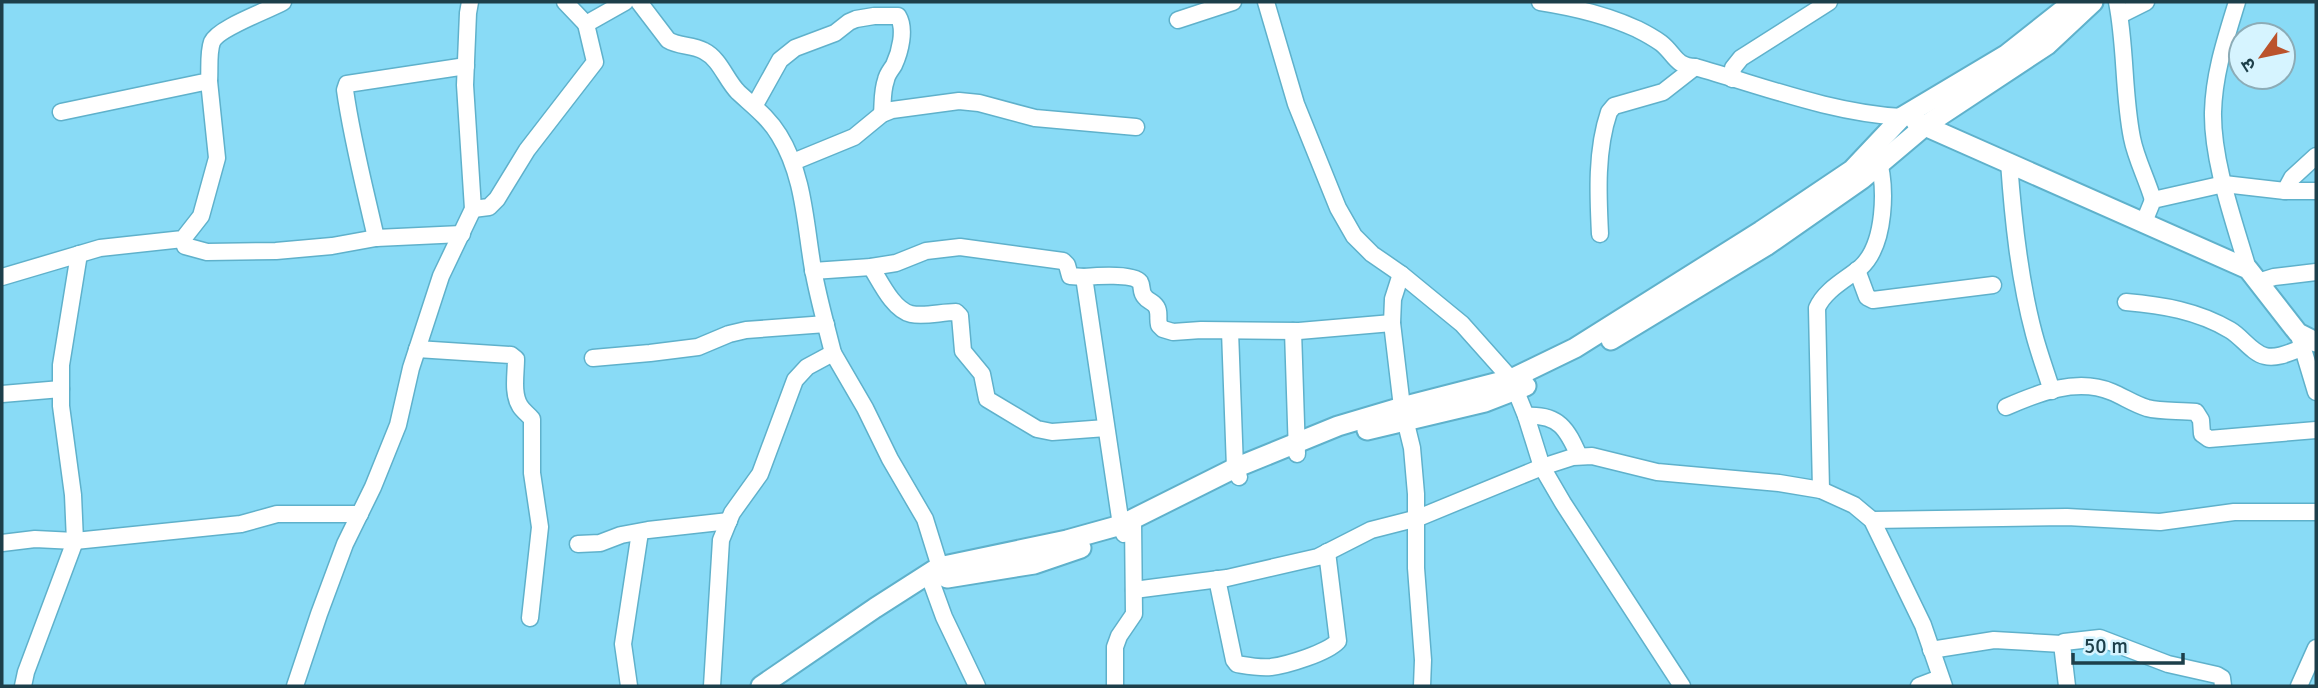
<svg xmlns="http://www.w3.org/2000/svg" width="2318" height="688" font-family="Signika,'Noto Sans Devanagari',sans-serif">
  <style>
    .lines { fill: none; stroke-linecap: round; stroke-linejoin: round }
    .minor-casing { stroke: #5fb1cb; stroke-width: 19 }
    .tertiary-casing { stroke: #5fb1cb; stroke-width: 23 }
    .minor { stroke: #fff; stroke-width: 16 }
    .tertiary { stroke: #fff; stroke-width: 19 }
  </style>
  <rect width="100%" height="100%" fill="#89dbf6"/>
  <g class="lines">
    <g class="minor-casing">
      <g id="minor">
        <path d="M565 2 586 24"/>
        <path d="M639 2 668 40C679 47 692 44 704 51 720 59 726 80 738 92 753 106 768 117 779 135 804 175 805 223 813 269 818 297 826 325 833 353L807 367 795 380 760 474 732 513 721 540 712 686"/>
        <path d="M1266 2 1296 104 1338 208 1354 236 1372 254 1401 274 1462 324 1511 379 1526 416 1542 467 1563 503 1682 686"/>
        <path d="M1540 2C1572 7 1607 15 1637 29 1645 33 1654 38 1661 43 1675 54 1675 66 1695 67 1763 86 1831 113 1902 117"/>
        <path d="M2117 2C2126 47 2123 93 2132 138 2136 159 2147 179 2153 200"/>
        <path d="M2237 2C2226 38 2214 73 2213 112 2212 161 2234 221 2248 269"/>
        <path d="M2120 15 2146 2"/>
        <path d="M1178 20 1233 2"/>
        <path d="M1732 79 1733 68 1741 58 1829 2"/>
        <path d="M755 105 780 60 795 48 835 33 849 22 856 19 874 16H898C906 29 900 52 894 65 891 70 887 74 886 80 882 91 883 102 882 114"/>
        <path d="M61 112 209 81C210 69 208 53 212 42 218 28 267 11 283 2"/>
        <path d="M793 162 854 137 882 114 892 110 959 101 979 103 1035 118 1136 127"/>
        <path d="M2009 162C2013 219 2019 278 2034 334 2039 353 2046 372 2052 391"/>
        <path d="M2285 191H2316"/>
        <path d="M473 209 489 207 497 199 527 150 595 62 586 24 625 2"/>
        <path d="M2144 222 2153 200 2224 184 2285 191 2292 178 2316 156"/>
        <path d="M1600 234C1598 194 1596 150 1609 112L1614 106 1663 92 1695 67"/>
        <path d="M376 238C365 189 352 140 345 90L347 84 466 66"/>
        <path d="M183 239 185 246 207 252 276 251 332 246 376 238 462 234"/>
        <path d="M871 267C880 281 893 310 911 314 925 317 941 312 956 312L960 316 963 351 982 374 987 399 1037 429 1052 432 1106 428"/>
        <path d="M1857 270 1867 297 1873 300 1993 285"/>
        <path d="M813 271 871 267 896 263 926 251 960 247 1063 261 1067 265 1070 276 1084 277"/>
        <path d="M1401 274 1393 299 1392 323 1402 407 1412 448 1416 494V568L1423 660 1422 686"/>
        <path d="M2 277 100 248 183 239 201 216 217 158 209 81"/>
        <path d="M2258 282 2274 277 2316 272"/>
        <path d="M2126 302C2162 305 2198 311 2230 330 2242 337 2252 353 2265 356 2277 359 2291 352 2302 348"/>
        <path d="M1230 331 1235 468 1239 477"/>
        <path d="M1293 331 1297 454"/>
        <path d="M2300 339 2316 392"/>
        <path d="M417 349 511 355 516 359C516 374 512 393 520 406 523 411 528 414 532 419V473L540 527 530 618"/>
        <path d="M833 353 865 408 890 459 925 519 943 577"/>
        <path d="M593 358 650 353 698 347 729 334 746 330 826 324"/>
        <path d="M2 394 61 389"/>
        <path d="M2006 407C2038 393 2077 377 2112 392 2124 397 2134 404 2147 408 2162 412 2180 410 2196 412L2201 420 2202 434 2209 439 2316 430"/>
        <path d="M1526 416C1559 414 1567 429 1579 456"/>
        <path d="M1821 490 1817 308C1825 290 1845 280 1860 268 1886 245 1887 186 1877 155"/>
        <path d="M1872 520 2067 517 2160 522 2234 512H2316"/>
        <path d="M1124 534 1121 525 1084 277C1095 276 1134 273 1140 282 1143 287 1140 292 1145 297 1147 300 1151 301 1154 304 1161 310 1157 318 1159 325L1163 329 1173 332 1201 330 1299 331 1392 323"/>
        <path d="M2 543 35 539 75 541 241 524 277 514H360"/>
        <path d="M578 544 600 543 621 535 648 530 729 521"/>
        <path d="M928 573 944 617 977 686"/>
        <path d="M1217 579 1234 660 1237 664C1249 666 1259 668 1271 667 1287 665 1327 653 1338 641L1327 552"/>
        <path d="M1134 590 1227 578 1318 557 1371 530 1418 518 1542 467 1573 457 1592 456 1657 472 1779 483 1821 490 1854 505 1872 520 1923 625 1944 686"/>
        <path d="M1931 650 1994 640 2062 644"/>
        <path d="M23 686 26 672 75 541 73 495 61 406V365L79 254"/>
        <path d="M295 686 319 614 345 544 373 487 398 425 411 368 441 276 473 209 465 85 468 13 470 2"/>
        <path d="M629 686 623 644 640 532"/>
        <path d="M1115 686V647L1119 636 1134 614 1133 521"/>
        <path d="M1919 686 1940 678"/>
        <path d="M2067 686 2062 644 2064 642 2100 638 2168 664 2217 675 2222 678 2223 686"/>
        <path d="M2299 686 2316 648"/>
      </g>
    </g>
    <g class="tertiary-casing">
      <g id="tertiary">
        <path d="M1916 122 2248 269 2298 333 2316 342"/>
        <path d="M1611 340 1766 246 1862 179 1926 125 2047 45 2093 2"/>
        <path d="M1367 430 1485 402 1526 386"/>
        <path d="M947 578 1034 564 1081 548"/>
        <path d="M761 686 875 608 939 567 1067 540 1121 525 1235 468 1338 426 1402 407 1511 379 1575 348 1761 231 1852 170 1902 117 2006 55 2073 2"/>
      </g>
    </g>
    <use href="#minor" class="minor"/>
    <use href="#tertiary" class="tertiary"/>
  </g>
  <rect width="2318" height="688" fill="none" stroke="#1d3f4a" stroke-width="7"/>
  <g transform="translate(2262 56) rotate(237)"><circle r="33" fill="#d6f4ff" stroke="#8cacb7" stroke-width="2"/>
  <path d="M0-5L12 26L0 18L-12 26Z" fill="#bb532c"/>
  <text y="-10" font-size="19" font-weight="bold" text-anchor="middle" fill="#1d3f4a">उ</text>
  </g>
  <path d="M2073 653v10h110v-10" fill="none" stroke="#1d3f4a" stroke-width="3.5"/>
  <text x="2084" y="653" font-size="21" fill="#1d3f4a" stroke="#d6f4ff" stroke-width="5" paint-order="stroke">50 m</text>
</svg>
